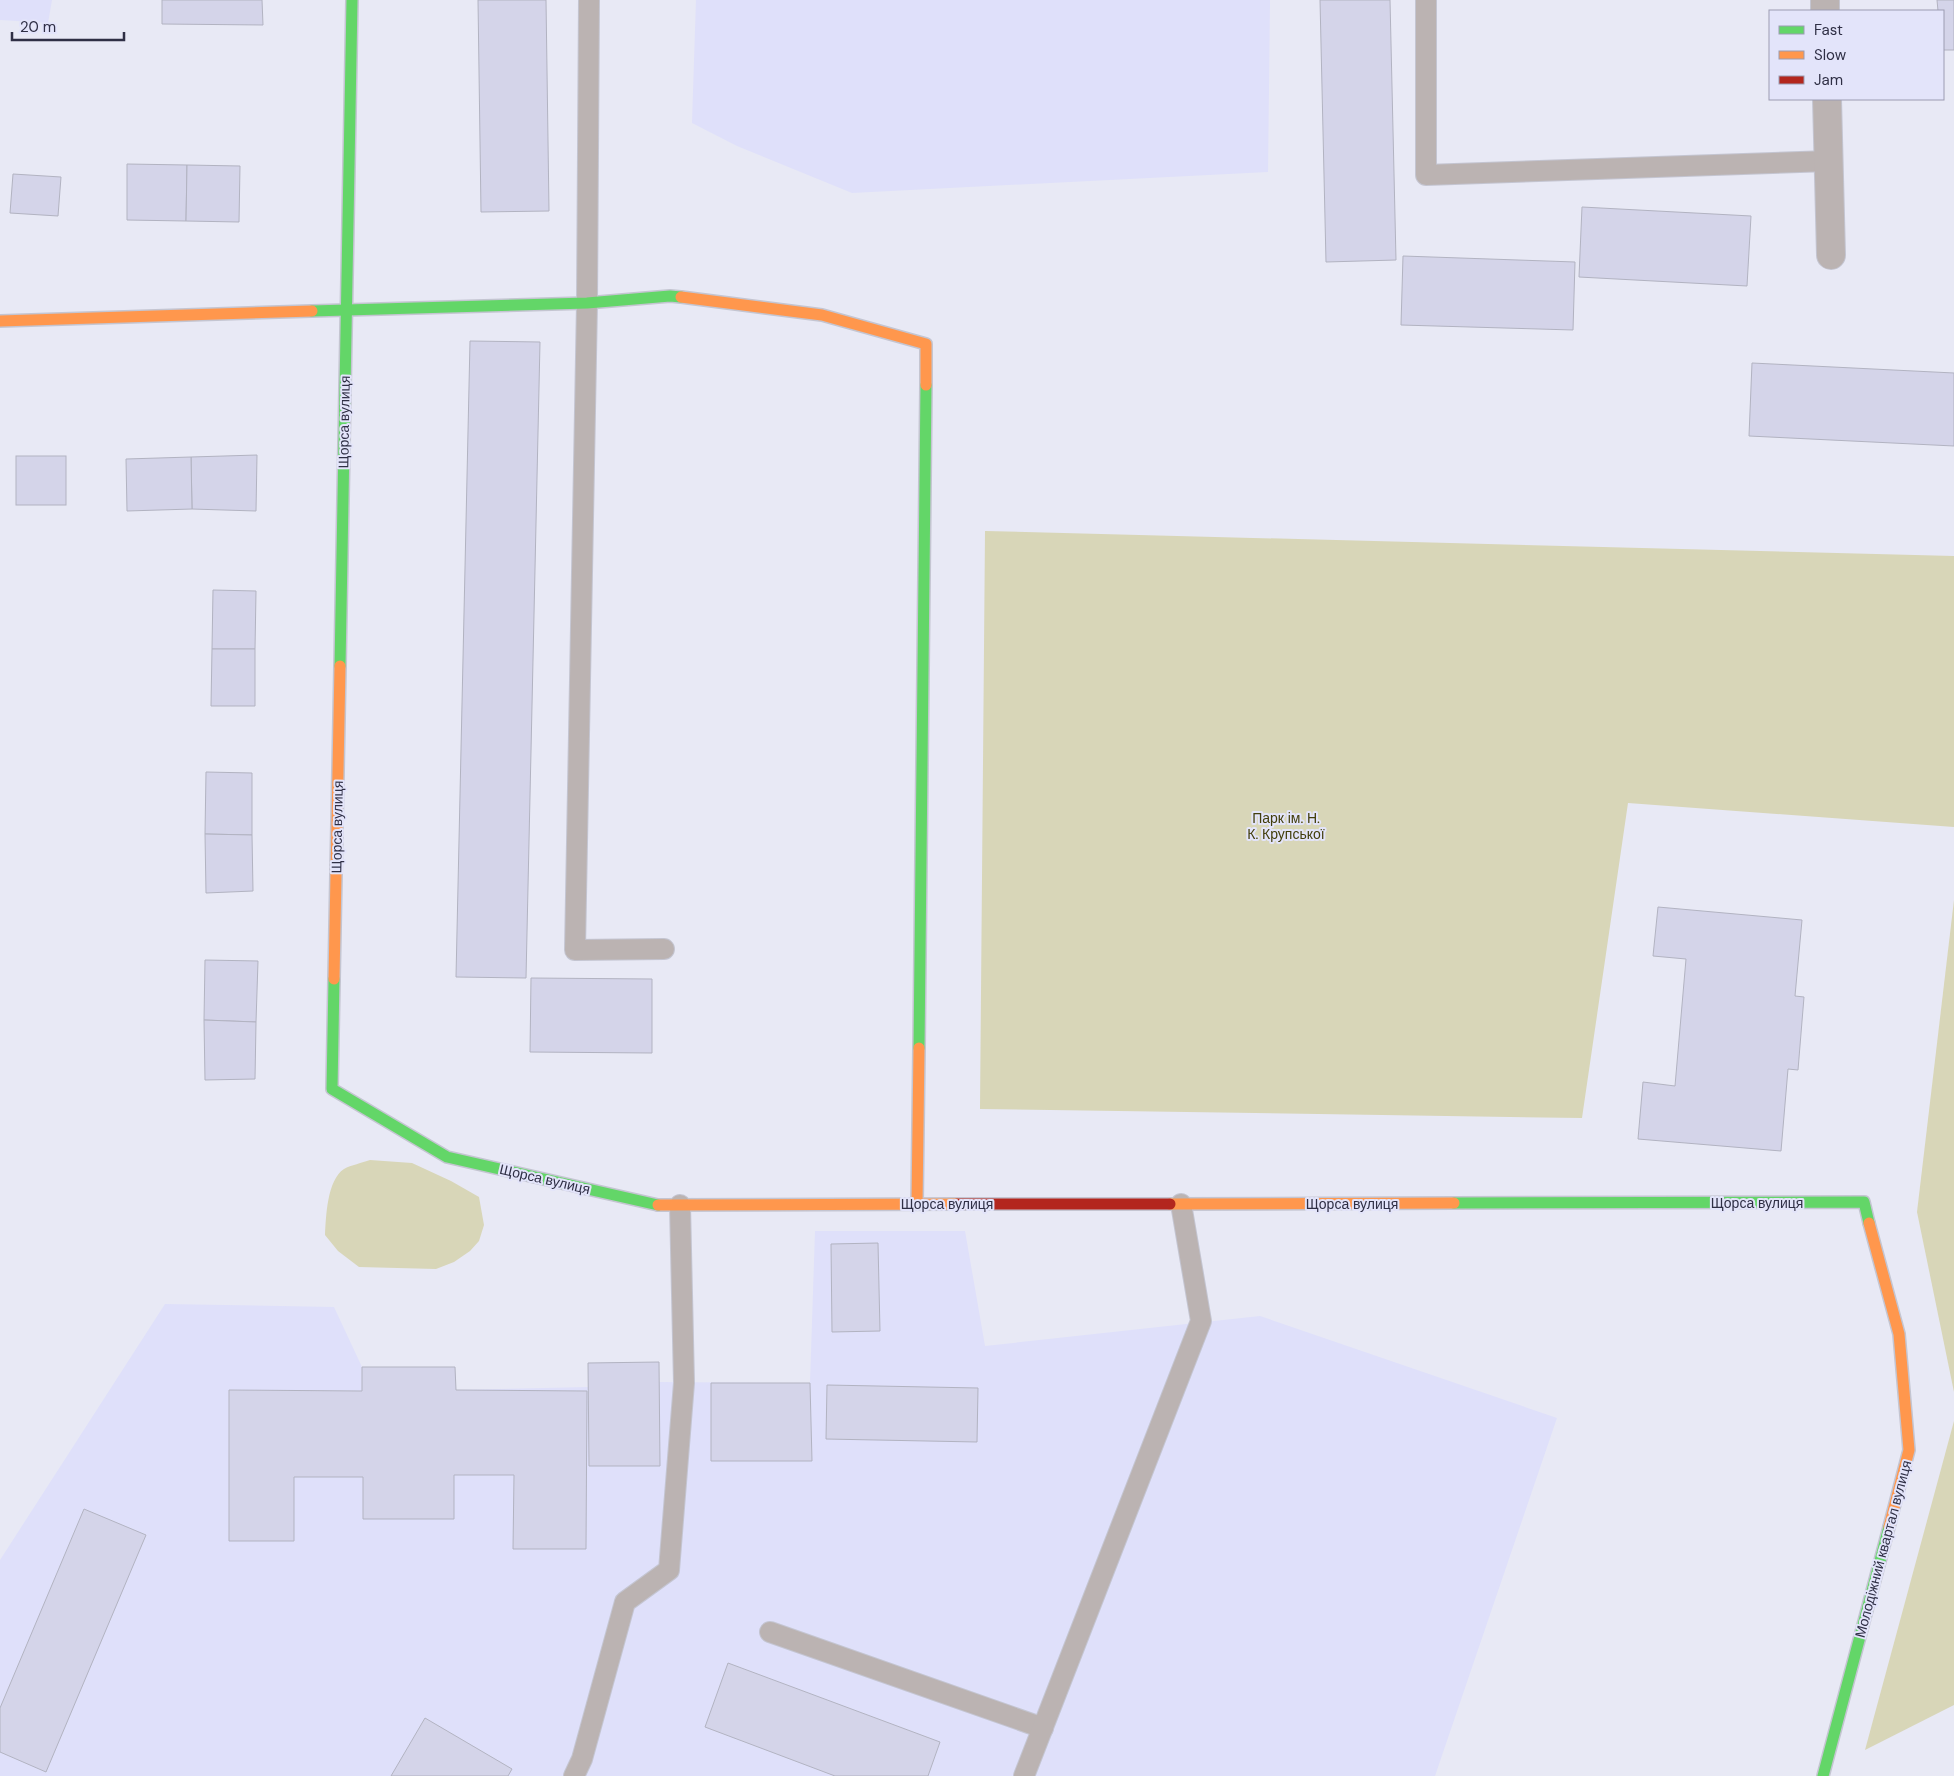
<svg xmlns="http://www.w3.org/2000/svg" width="1954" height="1776" font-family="'DM Sans',sans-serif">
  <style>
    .built { fill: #dfe0fa }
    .green { fill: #d8d6b8 }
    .building { fill: #d4d4e9; stroke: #b2b3c1 }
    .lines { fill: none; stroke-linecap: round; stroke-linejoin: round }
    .lane-casing { stroke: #c4c5d1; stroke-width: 22 }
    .street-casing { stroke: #c4c5d1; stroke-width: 30 }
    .fast-casing { stroke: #c4c5d1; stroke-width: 14 }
    .slow-casing { stroke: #c4c5d1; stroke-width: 14 }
    .jam-casing { stroke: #c4c5d1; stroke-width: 14 }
    .lane { stroke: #bbb3b2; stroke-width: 20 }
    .street { stroke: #bbb3b2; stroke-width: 28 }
    .fast { stroke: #63d668; stroke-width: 11 }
    .slow { stroke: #ff974d; stroke-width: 11 }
    .jam { stroke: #b3261e; stroke-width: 11 }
    .labels { text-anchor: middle; stroke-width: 4; stroke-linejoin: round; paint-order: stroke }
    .street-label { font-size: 14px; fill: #2f2f45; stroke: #e3e4fa }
    .park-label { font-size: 14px; fill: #423e0b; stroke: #e3e4fa }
  </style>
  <rect width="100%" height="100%" fill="#e8e9f5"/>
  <g class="built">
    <path d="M0 0H52L48 23 0 20Z"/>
    <path d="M696 0H1270L1268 172 852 193 737 146 692 123Z"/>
    <path d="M815 1231H965L985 1346 1260 1316 1557 1418 1435 1776H0V1560L165 1304 334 1307 362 1367H455L456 1390 588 1387V1363L659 1362V1382L810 1383Z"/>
  </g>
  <g class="green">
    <path d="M985 531 1954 556V827L1628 803 1582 1118 980 1109Z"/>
    <path d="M1954 900V1392L1917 1212Z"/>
    <path d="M370 1160 412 1163 451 1181 479 1197 484 1225 479 1241 470 1251 454 1262 436 1269 359 1267 338 1251 325 1235C326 1217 327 1180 344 1169 351 1165 362 1163 370 1160Z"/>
    <path d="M1954 1421V1705L1865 1750Z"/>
  </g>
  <g class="building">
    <path d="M162 0H262L263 25 162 24Z"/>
    <path d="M478 0H546L549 211 481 212Z"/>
    <path d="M1320 0H1390L1396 260 1326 262Z"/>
    <path d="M1937 0H1954V50H1943V11H1938Z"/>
    <path d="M127 164 187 165 186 221 127 220Z"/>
    <path d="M187 165 240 166 239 222 186 221Z"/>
    <path d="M13 174 61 177 58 216 10 213Z"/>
    <path d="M1582 207 1751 216 1747 286 1579 277Z"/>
    <path d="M1403 256 1575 262 1573 330 1401 325Z"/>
    <path d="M470 341 540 342 526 978 456 977Z"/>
    <path d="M1752 363 1954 373V446L1749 436Z"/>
    <path d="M257 455 256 511 192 509 191 457Z"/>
    <rect x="16" y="456" width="50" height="49"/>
    <path d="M191 457 192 509 127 511 126 459Z"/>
    <path d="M213 590 256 591 255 649H212Z"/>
    <path d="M212 649H255V706H211Z"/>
    <path d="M206 772 252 773V835L205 834Z"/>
    <path d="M205 834 252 835 253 891 206 893Z"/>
    <path d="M1658 907 1802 920 1795 996 1804 997 1798 1070 1788 1069 1781 1151 1638 1139 1643 1082 1675 1086 1686 959 1653 956Z"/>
    <path d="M205 960 258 961 256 1022 204 1020Z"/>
    <path d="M531 978 652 979V1053L530 1052Z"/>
    <path d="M204 1020 256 1022 255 1079 205 1080Z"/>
    <path d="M878 1243 880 1331 832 1332 831 1244Z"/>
    <path d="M659 1362 660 1466H589L588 1363Z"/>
    <path d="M362 1367H455L456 1390 587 1391 586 1549H513L514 1475H454V1519H363V1477H294V1541H229V1390L362 1391Z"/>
    <path d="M711 1383H810L812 1461H711Z"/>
    <path d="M827 1385 978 1388 977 1442 826 1439Z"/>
    <path d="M84 1509 146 1535 46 1772 0 1752V1708Z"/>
    <path d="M728 1663 940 1742 928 1776H835L705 1727Z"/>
    <path d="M425 1718 512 1769 508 1776H391Z"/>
  </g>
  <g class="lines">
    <g class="lane-casing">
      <g id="lane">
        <path d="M589 0 587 303 575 950 664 949"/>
        <path d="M1426 0V175L1829 161"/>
        <path d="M770 1632 1043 1728"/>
        <path d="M574 1776 582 1759 625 1602 669 1570 684 1383 680 1205"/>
        <path d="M1024 1776 1201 1321 1181 1204"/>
      </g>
    </g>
    <g class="street-casing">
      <g id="street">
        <path d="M1825 0V11"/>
        <path d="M1827 99 1831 255"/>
      </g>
    </g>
    <g class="fast-casing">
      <g id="fast">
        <path d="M312 311 587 303 670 296 681 297"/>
        <path d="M340 666 352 0"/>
        <path d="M334 979 332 1089 447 1157 658 1205"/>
        <path d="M919 1048 926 385"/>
        <path d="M1454 1203 1864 1202 1869 1223"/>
        <path d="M1823 1776 1889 1527"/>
      </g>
    </g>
    <g class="slow-casing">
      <g id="slow">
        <path d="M681 297 822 315 926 344V385"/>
        <path d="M0 321 312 311"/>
        <path d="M334 979 340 666"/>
        <path d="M917 1204 919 1048"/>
        <path d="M1170 1204 1454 1203"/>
        <path d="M658 1205 957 1204"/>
        <path d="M1869 1223 1899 1334 1909 1450 1889 1527"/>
      </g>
    </g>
    <g class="jam-casing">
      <path id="jam" d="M957 1204H1170"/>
    </g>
    <use href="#lane" class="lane"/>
    <use href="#street" class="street"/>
    <use href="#fast" class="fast"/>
    <use href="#slow" class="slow"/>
    <use href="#jam" class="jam"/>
  </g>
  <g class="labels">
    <g class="street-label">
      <text transform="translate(344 422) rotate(-89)" y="5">Щорса вулиця</text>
      <text transform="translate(337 827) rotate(-89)" y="5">Щорса вулиця</text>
      <text transform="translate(545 1179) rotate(13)" y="5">Щорса вулиця</text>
      <text x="1757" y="1208">Щорса вулиця</text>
      <text x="947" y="1209">Щорса вулиця</text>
      <text x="1352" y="1209">Щорса вулиця</text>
      <text transform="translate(1883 1549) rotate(-75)" y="5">Молодіжний квартал вулиця</text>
    </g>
    <g class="park-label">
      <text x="1286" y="823">Парк ім. Н.<tspan x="1286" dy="16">К. Крупської</tspan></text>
    </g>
  </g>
  <rect x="1769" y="10" width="175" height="90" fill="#e3e4fa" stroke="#9b9cb2"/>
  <rect x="1779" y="26" width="25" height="8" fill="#63d668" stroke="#9b9cb2"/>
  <text x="1814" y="35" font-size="15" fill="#2f2f45">Fast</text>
  <rect x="1779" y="51" width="25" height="8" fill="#ff974d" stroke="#9b9cb2"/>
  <text x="1814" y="60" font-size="15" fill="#2f2f45">Slow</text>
  <rect x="1779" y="76" width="25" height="8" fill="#b3261e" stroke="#9b9cb2"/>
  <text x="1814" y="85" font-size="15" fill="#2f2f45">Jam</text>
  <path d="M12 32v8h112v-8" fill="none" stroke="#2f2f45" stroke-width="2.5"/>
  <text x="20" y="32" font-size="15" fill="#2f2f45" stroke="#e3e4fa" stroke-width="4" paint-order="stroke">20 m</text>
</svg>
